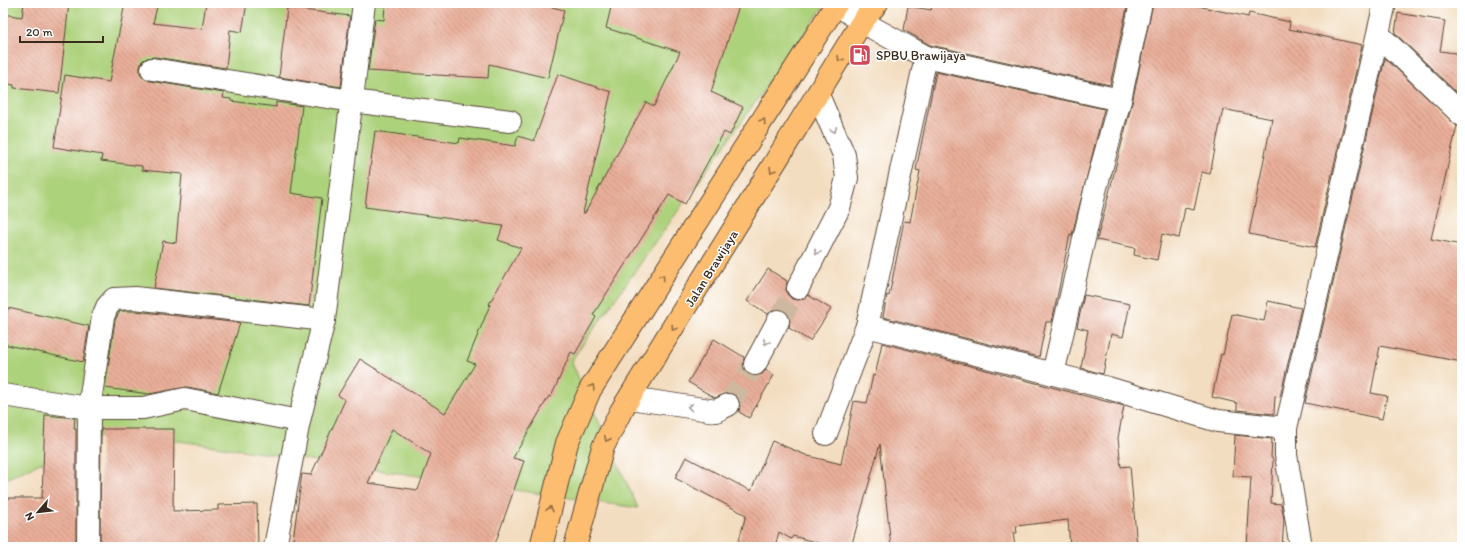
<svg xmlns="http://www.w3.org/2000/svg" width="1465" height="550" font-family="Itim,sans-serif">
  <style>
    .park { fill: #add27b; stroke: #747e4c }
    .building { fill: url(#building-back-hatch); fill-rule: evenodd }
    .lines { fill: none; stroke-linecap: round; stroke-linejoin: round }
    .minor-tunnel { stroke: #ceb9a0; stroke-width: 22; stroke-dasharray: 22 11; stroke-linecap: butt }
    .minor-casing { stroke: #574536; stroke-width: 24 }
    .highway-casing { stroke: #574536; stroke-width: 24 }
    .minor { stroke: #fff; stroke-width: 22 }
    .highway { stroke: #fcbd6f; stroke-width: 22 }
    .oneway { stroke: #926c42 }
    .oneway2 { stroke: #a79f9a }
    .labels { text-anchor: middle; stroke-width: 3; stroke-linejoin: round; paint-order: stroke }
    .poi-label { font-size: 13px; fill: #3b2a1e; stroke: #fff; text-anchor: start }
    .street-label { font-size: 13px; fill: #3b2a1e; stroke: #fff }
  </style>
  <defs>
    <pattern id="building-back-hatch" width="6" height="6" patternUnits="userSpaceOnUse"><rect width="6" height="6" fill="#e9af9a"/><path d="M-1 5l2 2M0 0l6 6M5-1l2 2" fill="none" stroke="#be8f7d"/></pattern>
  </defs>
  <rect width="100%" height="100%" fill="#fff"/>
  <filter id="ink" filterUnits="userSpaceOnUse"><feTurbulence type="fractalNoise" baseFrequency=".025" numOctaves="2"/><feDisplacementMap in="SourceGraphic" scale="8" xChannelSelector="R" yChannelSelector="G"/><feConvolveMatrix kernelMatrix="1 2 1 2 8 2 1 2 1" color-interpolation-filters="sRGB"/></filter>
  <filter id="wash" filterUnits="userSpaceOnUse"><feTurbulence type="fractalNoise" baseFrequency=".012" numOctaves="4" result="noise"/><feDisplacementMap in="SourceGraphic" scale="16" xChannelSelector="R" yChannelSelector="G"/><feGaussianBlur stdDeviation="0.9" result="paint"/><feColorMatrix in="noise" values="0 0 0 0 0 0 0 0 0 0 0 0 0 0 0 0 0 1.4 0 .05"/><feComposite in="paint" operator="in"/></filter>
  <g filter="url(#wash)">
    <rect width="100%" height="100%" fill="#f3ddc0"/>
    <path class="park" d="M3 3H826L571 361 638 508 111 431 3 480Z"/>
    <g id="blocks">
      <g class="building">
        <path d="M24 3H69L59 93 14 88V85L3 83V14L22 17Z"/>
        <path d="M125 3H158L153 23 202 29 206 3H247L242 32 230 30 226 68 154 57 147 58 142 61 140 67V73L144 78 150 81 224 93 223 98 231 99V101L276 107V102L302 106 291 193 322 198 309 306 154 288 163 241 176 243 182 174 142 170V166L101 161 102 155 54 147 65 75 109 82Z"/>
        <path d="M385 3H536L564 10 548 78 489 64 488 78 368 71 375 19 384 20Z"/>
        <path d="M612 3H740L711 92 743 107 730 135 724 132 685 204 669 195 593 315 596 317 575 354 571 352 551 397 549 396 513 458 524 461 494 547H292L302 474 311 475 345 400 338 395 360 359 445 413 475 364 467 361 490 305 489 304 521 248 498 240 503 226 365 207 375 131 459 143 460 138 515 146 518 136 534 141 558 74 611 92 583 213H585L646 102 654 106 680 52 606 28ZM392 429 431 454 418 490 368 483Z"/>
        <path d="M933 3H1128L1110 85 930 45 904 30 908 6 931 10Z"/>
        <path d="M1153 3H1184L1248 17 1249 13 1290 22 1289 29 1362 45 1315 247 1249 234 1272 119 1223 109 1210 174 1202 172 1194 210 1185 208 1179 238 1162 234 1157 260 1134 255 1135 248 1097 240 1132 103Z"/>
        <path d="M287 8 350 16 341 87 279 77Z"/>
        <path d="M1398 13 1445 21 1440 51 1462 54V98L1395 33Z"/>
        <path d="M1385 58 1457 126 1431 239 1462 245V362L1380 346 1371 393 1387 396 1382 419 1305 403Z"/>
        <path d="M936 72 1104 109 1072 235 1070 234 1052 322H1046L1039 357 883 317 887 295 889 296 904 221 910 222 920 171 916 170Z"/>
        <path d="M768 269 787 281 786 289 787 294 792 299 799 300 808 295 831 309 810 341 789 328 790 320 788 314 784 310 777 309 768 314 747 301Z"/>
        <path d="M1084 295 1130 304 1123 337 1111 334 1103 374 1081 368 1088 330 1077 327Z"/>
        <path d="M1268 301 1301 308 1280 397 1275 396 1274 414 1237 410V403L1212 397 1221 354 1223 355 1232 314 1264 321Z"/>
        <path d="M8 308 89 326 83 362 3 344V331Z"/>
        <path d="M120 311H135L240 323 218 393 187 387 149 394 105 388 115 320Z"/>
        <path d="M714 339 744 357 743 365 745 371 749 375 756 376 762 374 766 370 774 375 749 418 739 412 740 406 739 400 735 394 728 393 715 398 688 382Z"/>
        <path d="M882 343 1124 406 1118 438 1121 467 1130 466 1137 547H1070L1068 520 1016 526 1017 533H1013L1015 547H891L880 444 851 547H832L793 536 791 539 779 532 775 547H737L746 515 675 478 686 457 751 491 772 441 808 456 841 464 854 401 867 403 873 375 875 376Z"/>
        <path d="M45 415 75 418 74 429H76V547H3V498H42Z"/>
        <path d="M101 429H174L173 511 218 510V505L257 504 258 547H100Z"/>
        <path d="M1235 435 1272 439 1271 458 1273 459 1271 503 1281 504 1284 519 1282 547H1247L1251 477 1233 476Z"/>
      </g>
    </g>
  </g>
  <g filter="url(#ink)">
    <use href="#blocks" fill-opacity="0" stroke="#574536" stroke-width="1"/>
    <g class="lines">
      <g class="minor-tunnel">
        <path d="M778 321 798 288"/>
        <path d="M728 405 755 364"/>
      </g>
      <g class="minor-casing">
        <g id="minor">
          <path d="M1379 35 1462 115"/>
          <path d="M926 57 1120 100"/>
          <path d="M152 69 352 101 510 121"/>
          <path d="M798 288 839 208 847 178 844 155 818 95"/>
          <path d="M867 326 1108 388 1218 421 1286 428"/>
          <path d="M755 364 778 321"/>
          <path d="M1053 374 1095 191 1120 100 1141 3"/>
          <path d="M3 395 89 408H143L185 399 299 421"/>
          <path d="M630 398 716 411 728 405"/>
          <path d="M826 434 867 326 926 57 862 22 837 4"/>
          <path d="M88 547 89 408 103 317 107 307 114 299 135 298 324 320"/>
          <path d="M275 547 299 421 324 320 364 3"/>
          <path d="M1301 547 1286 455V428L1385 3"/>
        </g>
      </g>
      <g class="highway-casing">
        <g id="highway">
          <path d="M541 547 567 443 590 390 837 3"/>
          <path d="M575 547 603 447 621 411 862 22 877 3"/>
        </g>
      </g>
      <use href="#minor" class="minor"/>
      <use href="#highway" class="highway"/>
    </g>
    <defs><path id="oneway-chevron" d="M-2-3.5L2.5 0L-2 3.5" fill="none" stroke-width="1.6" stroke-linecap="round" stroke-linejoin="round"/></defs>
    <g class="oneway">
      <use href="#oneway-chevron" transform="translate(840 59) rotate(122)"/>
      <use href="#oneway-chevron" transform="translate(763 121) rotate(-57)"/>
      <use href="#oneway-chevron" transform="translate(772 170) rotate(122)"/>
      <use href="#oneway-chevron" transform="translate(662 277) rotate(-57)"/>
      <use href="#oneway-chevron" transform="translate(674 328) rotate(122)"/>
      <use href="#oneway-chevron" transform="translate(592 387) rotate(-59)"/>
      <use href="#oneway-chevron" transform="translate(607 439) rotate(117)"/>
      <use href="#oneway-chevron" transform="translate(550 509) rotate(-78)"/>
    </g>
    <g class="oneway2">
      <use href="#oneway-chevron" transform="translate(834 130) rotate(66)"/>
      <use href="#oneway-chevron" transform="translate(817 252) rotate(117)"/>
      <use href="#oneway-chevron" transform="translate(766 342) rotate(118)"/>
      <use href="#oneway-chevron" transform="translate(690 407) rotate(-172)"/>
    </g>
  </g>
  <defs>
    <g id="fuel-square" transform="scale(1.15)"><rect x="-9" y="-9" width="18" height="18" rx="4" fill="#d1495b" stroke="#fff"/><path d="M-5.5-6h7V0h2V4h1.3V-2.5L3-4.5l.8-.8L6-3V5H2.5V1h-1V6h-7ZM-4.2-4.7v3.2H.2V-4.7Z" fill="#fff"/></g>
  </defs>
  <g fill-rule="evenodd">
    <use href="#fuel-square" x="860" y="55"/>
  </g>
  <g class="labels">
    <g class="poi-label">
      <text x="876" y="60">SPBU Brawijaya</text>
    </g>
    <g class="street-label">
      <text transform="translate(711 268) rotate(-58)" y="5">Jalan Brawijaya</text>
    </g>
  </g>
  <rect width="1465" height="550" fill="none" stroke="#fff" stroke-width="16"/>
  <g transform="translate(38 512) rotate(242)" stroke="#ffffff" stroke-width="3" paint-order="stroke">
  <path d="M0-3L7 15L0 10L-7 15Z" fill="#3b2a1e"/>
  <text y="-6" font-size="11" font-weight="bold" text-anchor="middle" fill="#3b2a1e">N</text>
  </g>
  <path d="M20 36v6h83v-6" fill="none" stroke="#3b2a1e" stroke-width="2"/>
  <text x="26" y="36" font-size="12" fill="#3b2a1e" stroke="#ffffff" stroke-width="3" paint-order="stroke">20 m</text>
</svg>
